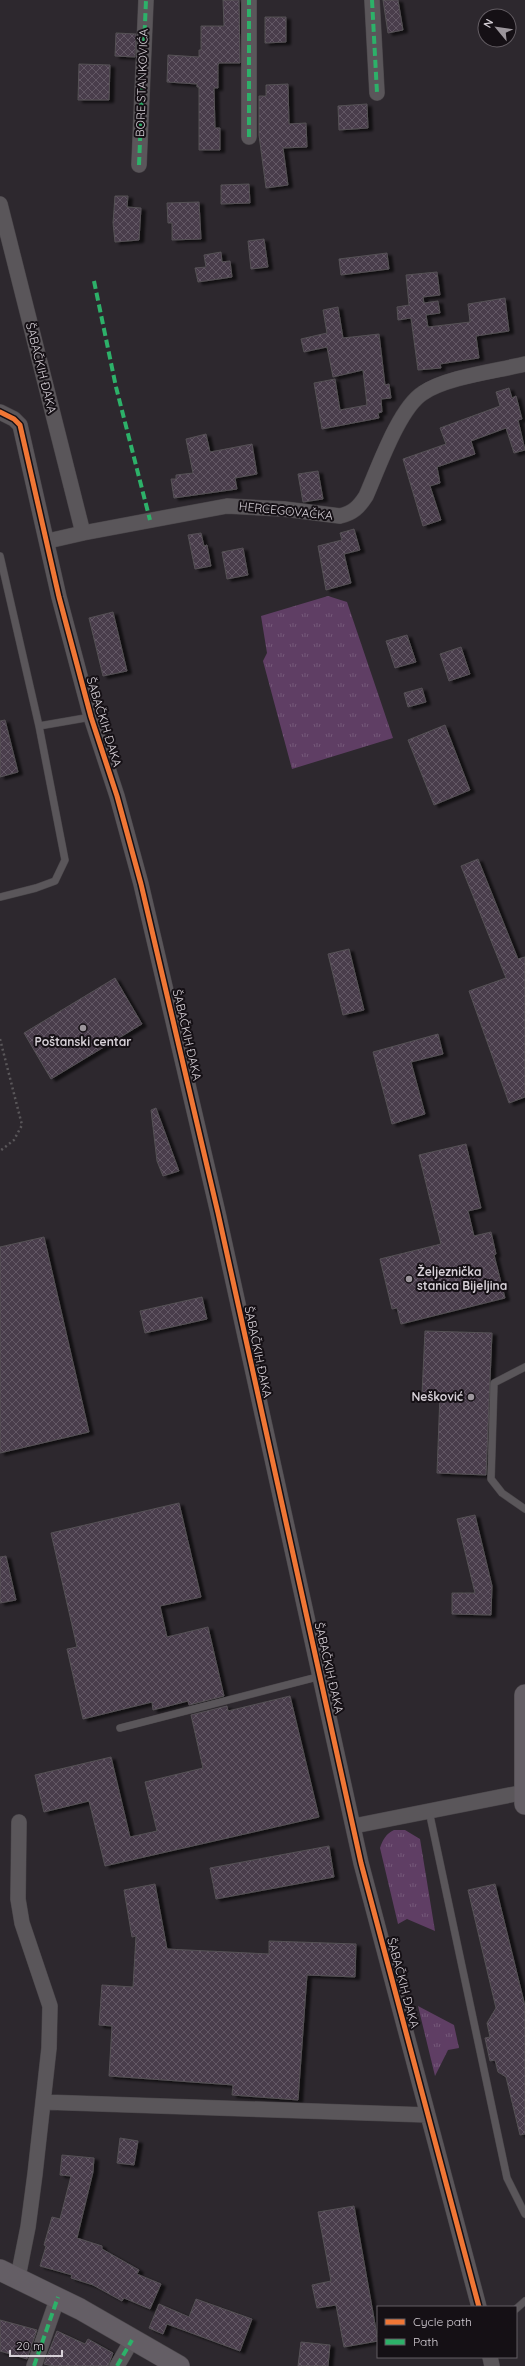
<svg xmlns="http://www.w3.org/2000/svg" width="525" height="2366" viewBox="0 0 525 2366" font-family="Quicksand,sans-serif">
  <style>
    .grass { fill: url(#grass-tufts) }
    .building { fill: url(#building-cross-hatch); stroke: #555155; filter: url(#shadow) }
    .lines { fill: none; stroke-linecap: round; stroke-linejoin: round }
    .service-casing { stroke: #484448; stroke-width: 8 }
    .minor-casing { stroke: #484448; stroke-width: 16 }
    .secondary-casing { stroke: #484448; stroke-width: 22 }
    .path { stroke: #5a575a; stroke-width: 2.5; stroke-dasharray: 2 3; stroke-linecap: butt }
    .service { stroke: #5a565a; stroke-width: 7 }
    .minor { stroke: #5a565a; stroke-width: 15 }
    .secondary { stroke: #645e65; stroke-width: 21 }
    .quiet { stroke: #2db169; stroke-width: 4; stroke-dasharray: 8 4; stroke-linecap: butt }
    .cycleway-casing { stroke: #151015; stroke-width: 8 }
    .cycleway { stroke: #f07635; stroke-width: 5 }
    .poi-dot { fill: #9c969c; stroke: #151015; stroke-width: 1.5 }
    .labels { text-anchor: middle; stroke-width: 4; stroke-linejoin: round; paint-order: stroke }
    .street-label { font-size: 12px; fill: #d7d1d8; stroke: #151015 }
    .poi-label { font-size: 12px; font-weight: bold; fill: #d7d1d8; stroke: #151015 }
  </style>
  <defs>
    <pattern id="grass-tufts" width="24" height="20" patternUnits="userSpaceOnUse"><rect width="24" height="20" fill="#5f3e64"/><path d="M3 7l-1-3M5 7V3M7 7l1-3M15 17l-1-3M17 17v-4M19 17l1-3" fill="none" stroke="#755979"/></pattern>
    <pattern id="building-cross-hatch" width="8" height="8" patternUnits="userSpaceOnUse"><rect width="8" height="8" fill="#4a3e4c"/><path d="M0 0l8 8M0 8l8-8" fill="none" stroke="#635965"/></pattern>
    <filter id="shadow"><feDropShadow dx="4.5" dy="2.5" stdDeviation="1" flood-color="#0009"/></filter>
  </defs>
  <rect width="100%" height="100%" fill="#2d282e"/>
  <path class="grass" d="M328,596L347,602L393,738L292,769L263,661L267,653L261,616Z
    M394,1830H405L420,1839L435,1931L407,1919L398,1924L380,1848C383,1839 386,1834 394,1830Z
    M418,2006L454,2025L459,2048L448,2050L435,2076Z"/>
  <path class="building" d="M223,0H239L240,63H219L218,65V88H214L215,128H220V150H199V87H197V84L167,82L168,55L199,57V50H201V26H224Z
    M383,0H398L403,30L388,33Z
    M265,17H286V42L265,43Z
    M116,33L136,34L135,57L115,56Z
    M79,64L110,65L109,100H78Z
    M288,84L289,124L306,123L307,147L283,148L288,185L266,188L259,135V96H266V85Z
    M367,104L368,128L339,130L338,106Z
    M249,184L250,203L221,204V185Z
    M115,196H128L127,207L141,208L139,240L115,242L113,223Z
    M199,202L201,239L172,240V223H168L167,203Z
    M264,239L268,267L251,269L248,241Z
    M221,252L222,262L230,261L232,277L198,282L195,268L206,267L204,255Z
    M387,253L389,269L341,275L339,259Z
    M437,272L440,295L423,297L424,303L438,301L440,313L426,315L428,327L470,322L468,304L505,298L509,331L476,336L479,358L440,364L441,368L418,370L411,318L398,320L397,307L409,305L406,275Z
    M338,307L343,338L379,334L385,385L389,384L391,398L381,399L382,412L378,413L379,418L322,429L314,383L335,379L340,410L367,405L363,370L333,377L327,347L304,352L301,339L327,333L323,310Z
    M509,388L512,398L516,396L522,419L518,420L525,450L514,453L506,428L471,441L475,454L437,467L440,483L430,486L441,520L423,526L403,459L446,444L440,428L500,406L496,392Z
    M206,434L210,452L252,444L257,474L235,478L237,489L174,498L171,479H176V475L193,473L186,439Z
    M318,471L323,499L303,502L298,474Z
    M354,529L360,550L344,554L351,583L326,590L318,546L342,540L340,533Z
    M201,533L204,546L207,545L211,566L195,569L188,535Z
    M243,548L248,575L227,579L222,552Z
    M113,612L127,671L103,676L89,618Z
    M407,635L416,662L395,668L386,641Z
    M461,647L470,674L449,681L440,654Z
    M422,688L426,702L408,707L404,693Z
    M5,720L18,772L0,777V721Z
    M445,725L470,790L434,805L408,740Z
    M478,859L518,959L525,957V1097L509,1103L469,991L506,978L461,866Z
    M349,949L364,1010L343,1015L328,954Z
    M115,978L142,1024L51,1079L24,1033Z
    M438,1034L443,1054L411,1062L425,1114L392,1124L373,1052Z
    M156,1108L179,1171L163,1176L157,1161L151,1110Z
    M466,1144L481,1208L468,1211L474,1236L491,1232L496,1254L494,1255L505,1298L401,1324L397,1308L392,1309L380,1259L441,1244L419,1155Z
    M44,1237L89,1432L0,1453V1247Z
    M202,1297L207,1319L145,1333L140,1311Z
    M425,1331L492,1333L486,1475L437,1473L440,1394H422Z
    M179,1503L201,1597L160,1606L167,1637L208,1627L224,1696L189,1705L188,1701L153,1710L152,1702L83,1719L67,1649L77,1647L51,1533Z
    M475,1515L492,1586L491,1615L452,1614V1593H475L457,1519Z
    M6,1556L16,1600L0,1603V1557Z
    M290,1696L319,1817L105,1866L89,1801L44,1812L35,1775L111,1757L130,1837L157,1831L145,1782L203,1768L191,1715L227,1706L228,1711Z
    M329,1846L334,1877L216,1899L210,1868Z
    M155,1884L167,1949L269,1954V1941L356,1944L355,1977L307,1975L298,2100L232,2095L233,2085L109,2076L112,2026L99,2025L102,1985L133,1987L136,1936L132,1937L124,1890Z
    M495,1884L525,2006V2134L520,2135L506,2077L498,2072L495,2060L490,2061L485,2038L490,2037L487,2023L496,2008L468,1890Z
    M120,2138L138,2141L134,2165L117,2163Z
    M62,2155L94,2158L93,2172L77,2238L102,2246V2249L139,2270L137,2274L161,2284L150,2309L124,2298L122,2301L93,2285L71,2278L72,2275L40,2266L46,2246L44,2245L52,2217L60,2219L71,2176L60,2175Z
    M354,2206L378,2341L344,2347L336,2305L317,2308L312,2285L331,2281L318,2212Z
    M196,2299L252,2319L240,2351L167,2324L163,2334L149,2328L159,2304L189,2317Z
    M0,2320L37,2330L27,2359L0,2351Z
    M57,2331L85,2344L88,2339L113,2353L108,2366H53L44,2364Z
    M301,2342L330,2345L328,2366H298Z"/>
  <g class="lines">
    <g class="service-casing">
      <path id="service" d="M0,556L39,726L65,860L55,881L36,888L0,897
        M39,726L91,717
        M525,1367L494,1383L491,1479L502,1493L525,1509
        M120,1728L321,1676
        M429,1811L507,2178L525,2214
        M516,2309L525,2301"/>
    </g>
    <g class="minor-casing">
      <path id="minor" d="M372,0L377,93
        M249,137V0
        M139,165L146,0
        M0,204L83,533
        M0,412L14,419L20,425L59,597L91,717L117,796L141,884L218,1213L361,1863L479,2307
        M48,541L83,533L227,506L284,509L340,516C353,513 359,507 366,496C378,469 399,408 423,393C446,377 497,371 525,364
        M354,1826L525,1792
        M43,2102L428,2115
        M18,2277L28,2227L35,2174L49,2048L50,2006L22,1923L18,1899L19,1822
        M490,2357L492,2366
        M34,2366L58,2297
        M117,2366L132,2340"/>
    </g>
    <g class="secondary-casing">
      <path id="secondary" d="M525,1695V1804
        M0,2270L80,2309L179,2366"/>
    </g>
    <path class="path" d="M0,1039L22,1125L14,1140L0,1151"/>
    <use href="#service" class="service"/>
    <use href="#minor" class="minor"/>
    <use href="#secondary" class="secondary"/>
    <path class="quiet" d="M372,0L377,93
      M249,137V0
      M139,165L146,0
      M94,281L116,387L150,520
      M34,2366L58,2297
      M117,2366L132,2340"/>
    <g class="cycleway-casing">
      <path id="cycleway" d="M0,412L14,419L20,425L59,597L91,717L117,796L141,884L218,1213L361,1863L479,2307"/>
    </g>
    <use href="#cycleway" class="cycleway"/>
  </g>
  <g class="poi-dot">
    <circle cx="83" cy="1028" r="4"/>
    <circle cx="409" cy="1279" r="4"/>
    <circle cx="471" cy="1397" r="4"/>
  </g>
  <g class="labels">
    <g class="street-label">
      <text transform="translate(142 83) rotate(-88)" y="4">BORE STANKOVIĆA</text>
      <text transform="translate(41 368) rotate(76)" y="4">ŠABAČKIH ĐAKA</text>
      <text transform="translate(286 511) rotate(6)" y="4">HERCEGOVAČKA</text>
      <text transform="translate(104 722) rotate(73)" y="4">ŠABAČKIH ĐAKA</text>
      <text transform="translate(187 1035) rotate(77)" y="4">ŠABAČKIH ĐAKA</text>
      <text transform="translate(258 1352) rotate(78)" y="4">ŠABAČKIH ĐAKA</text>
      <text transform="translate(329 1668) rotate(77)" y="4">ŠABAČKIH ĐAKA</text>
      <text transform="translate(403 1983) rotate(75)" y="4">ŠABAČKIH ĐAKA</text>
    </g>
    <g class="poi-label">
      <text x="83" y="1046">Poštanski centar</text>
      <text x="417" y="1276" text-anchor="start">Željeznička<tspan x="417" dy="14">stanica Bijeljina</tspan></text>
      <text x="463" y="1401" text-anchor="end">Nešković</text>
    </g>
  </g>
  <rect x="377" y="2306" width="140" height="52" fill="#151015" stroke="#635d63"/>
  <rect x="385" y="2319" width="20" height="6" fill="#f07635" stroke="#635d63"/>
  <text x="413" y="2326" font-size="12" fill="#d7d1d8">Cycle path</text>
  <rect x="385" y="2339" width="20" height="6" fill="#2db169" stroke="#635d63"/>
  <text x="413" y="2346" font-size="12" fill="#d7d1d8">Path</text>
  <g transform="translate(497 28) rotate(299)"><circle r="19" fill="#151015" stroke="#635d63"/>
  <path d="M0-3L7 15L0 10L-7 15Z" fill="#9c969c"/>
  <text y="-6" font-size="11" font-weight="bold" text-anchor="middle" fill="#d7d1d8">N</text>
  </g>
  <path d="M10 2350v6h52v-6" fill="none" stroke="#d7d1d8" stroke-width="2"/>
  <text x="16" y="2350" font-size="12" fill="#d7d1d8" stroke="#151015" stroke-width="3" paint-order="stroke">20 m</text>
</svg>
